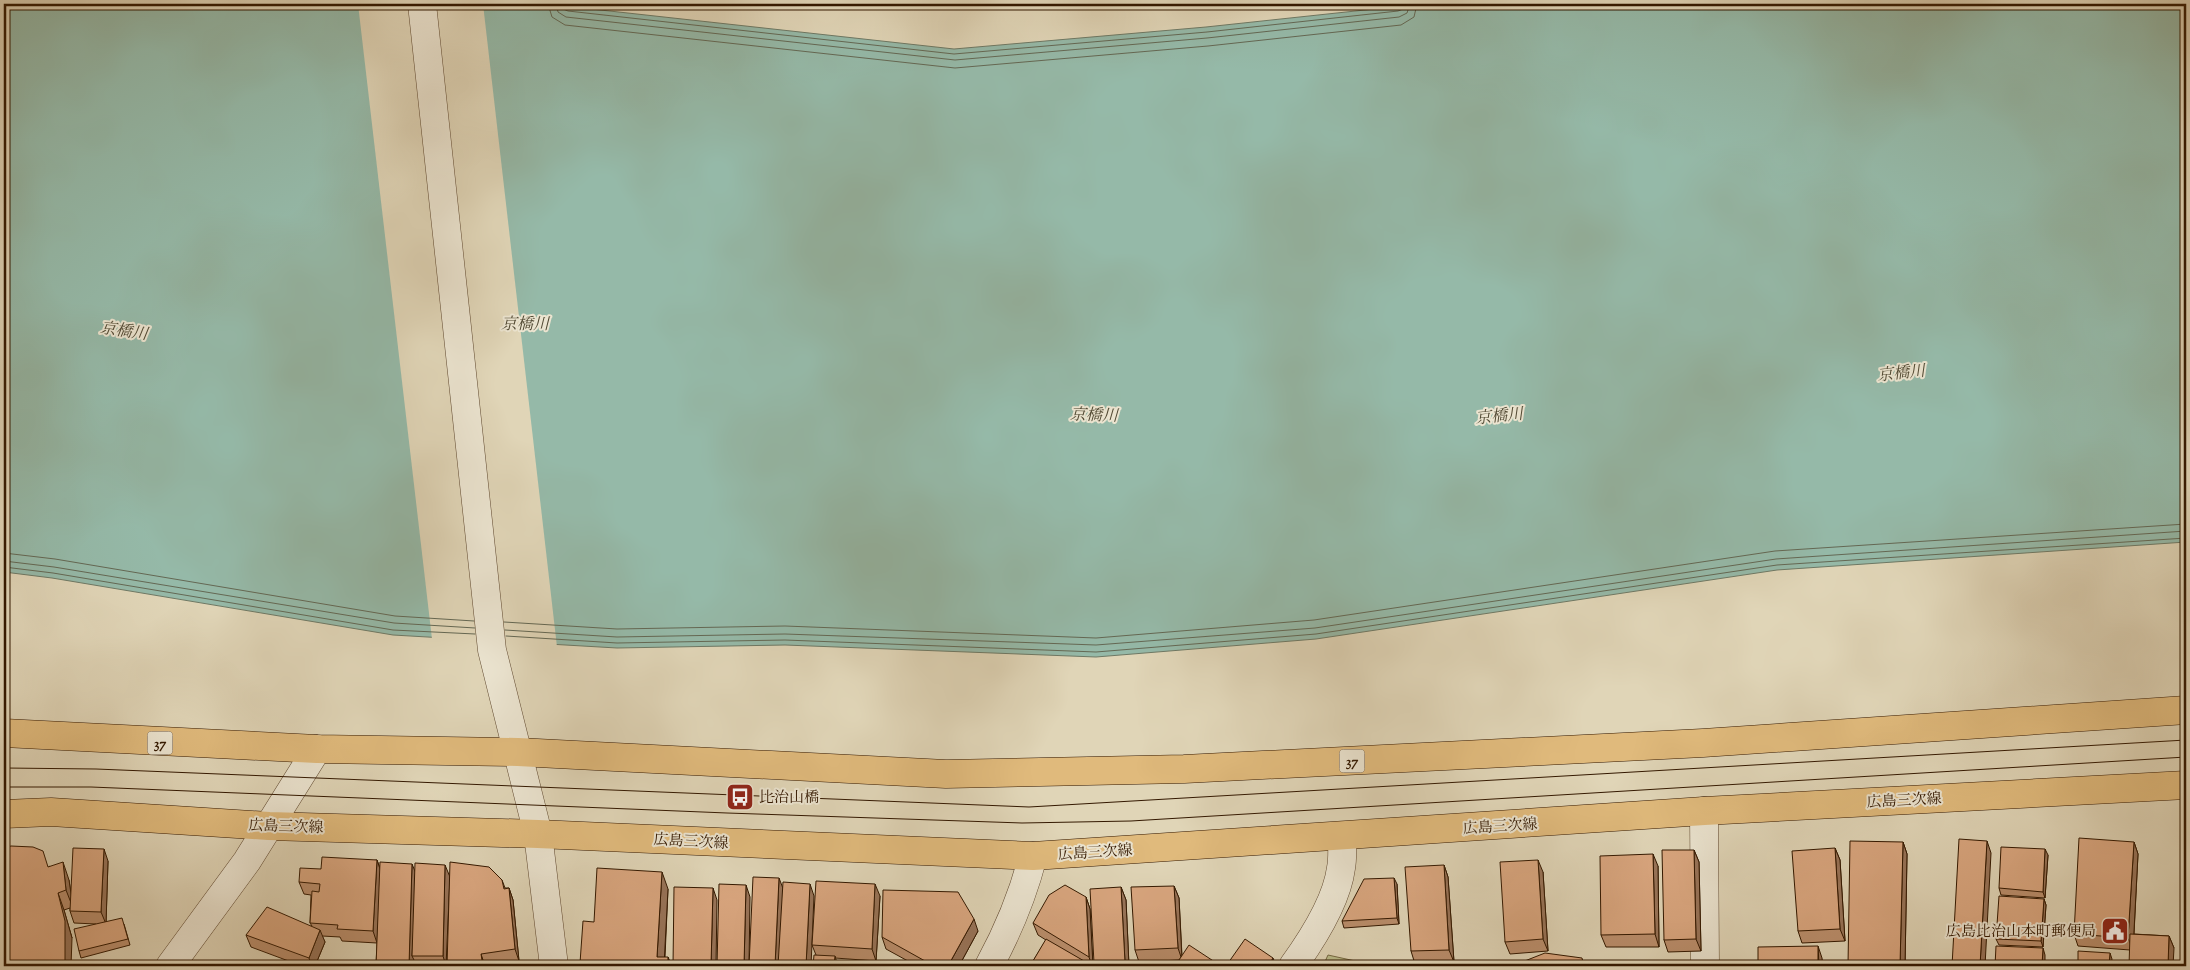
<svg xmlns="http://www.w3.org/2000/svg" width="2190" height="970" viewBox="0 0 2190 970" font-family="'Sorts Mill Goudy','Noto Serif JP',serif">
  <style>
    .green { fill: #babb89; stroke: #766a44 }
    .water { fill: #95b9a8; stroke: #6e7965 }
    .pier { fill: #e0d5b7 }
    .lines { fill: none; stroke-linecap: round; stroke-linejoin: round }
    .shore { stroke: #646854; stroke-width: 1 }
    .minor-casing { stroke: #5e472e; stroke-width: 29 }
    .tertiary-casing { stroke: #5e472e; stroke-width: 29 }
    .primary-casing { stroke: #331800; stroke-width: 29 }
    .minor { stroke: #ebe4d0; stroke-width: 28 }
    .tertiary { stroke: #ebe4d0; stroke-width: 28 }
    .primary { stroke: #e0ba7c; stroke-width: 28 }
    .tram { stroke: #331800; stroke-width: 1 }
    .wall { fill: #bb8f6d; stroke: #331800 }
    .shaded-wall { fill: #987459; stroke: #331800 }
    .building { fill: #d9a67f; stroke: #331800 }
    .labels { text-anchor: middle; stroke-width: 4; stroke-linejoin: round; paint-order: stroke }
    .shield { fill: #ebe4d0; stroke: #6a553e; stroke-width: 1 }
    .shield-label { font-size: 14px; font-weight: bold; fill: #331800 }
    .poi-label { font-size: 15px; fill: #331800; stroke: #ebe4d0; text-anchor: start }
    .street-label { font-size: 15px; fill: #331800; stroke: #ebe4d0 }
    .water-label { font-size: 16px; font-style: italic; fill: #504832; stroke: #ebe4d0 }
  </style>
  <rect width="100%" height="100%" fill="#e0d5b7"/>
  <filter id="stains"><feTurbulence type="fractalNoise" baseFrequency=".004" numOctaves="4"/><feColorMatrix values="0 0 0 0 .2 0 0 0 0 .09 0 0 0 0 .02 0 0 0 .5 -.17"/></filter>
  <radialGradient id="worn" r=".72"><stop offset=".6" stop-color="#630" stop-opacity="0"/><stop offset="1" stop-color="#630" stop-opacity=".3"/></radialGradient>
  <path class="green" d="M1328,955L1378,966H1323Z"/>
  <path class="water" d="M4,4H546L954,49L1206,27L1421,4H2186V542L1777,570L1316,639L1096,657L785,645L617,648L393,635L52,578L4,572Z"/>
  <path class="pier" d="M358,4H483L557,647L432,639Z"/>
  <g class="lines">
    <path class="shore" d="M548,4L552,17L565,25L955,68L1208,46L1401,25L1414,17L1417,4
      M556,4L558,12L566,17L955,60L1207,38L1399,17L1407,13L1410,4
      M562,4L563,9L568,11L954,54L1207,32L1398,11L1403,9L1404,4
      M4,553L55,559L395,616L474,621
      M4,561L54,567L394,623L475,628
      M4,567L53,573L393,630L475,634
      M504,622L617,629L785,626L1096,638L1314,620L1775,551L2186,524
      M505,630L617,637L785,634L1096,645L1315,628L1776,559L2186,531
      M506,636L617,643L785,640L1096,652L1316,634L1777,565L2186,538"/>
    <g class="minor-casing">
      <path id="minor" d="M1704,811L1705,966
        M989,966C1008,931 1023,895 1033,856
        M1293,966C1311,941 1337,900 1341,868C1343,858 1342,847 1342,836"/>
    </g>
    <g class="tertiary-casing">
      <path id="tertiary" d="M422,4L492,650L538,834L554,966
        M170,966L247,861L317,749"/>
    </g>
    <g class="primary-casing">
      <path id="primary" d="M4,733L317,749L518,752L946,774L1184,769L1703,743L2186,710
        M4,814L51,812L269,826L538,834L1033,856L1704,811L2186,785"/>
    </g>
    <use href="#minor" class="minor"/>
    <use href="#tertiary" class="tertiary"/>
    <use href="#primary" class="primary"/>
    <path class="tram" d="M4,768L96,769L1029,807L2186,740
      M4,787H91L727,813L1022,823L1131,821L2186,757"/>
  </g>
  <path class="wall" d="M1903,842L1907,854L1905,966H1848V965Z
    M2134,842L2138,854L2134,934L2169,936L2174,948L2130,950L2078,946L2074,934Z
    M1835,848L1840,860L1845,941L1802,943L1798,931Z
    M1694,850L1699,862L1701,951L1668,952L1664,940Z
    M2048,855L2045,898L2001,895L1999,888Z
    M377,860L380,868L415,871L450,877L502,880L505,888H509L513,900L519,961L487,966H416L414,960V966H376L377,943L342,941L340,937L322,936L325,942L315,966H302L251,947L246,935L312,926L310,923L311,895L304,894L299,882L321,869Z
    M108,861L106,922L124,924L130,945L81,958L79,951L96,924L74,923L70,911V908L64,910L72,938L49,866L69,880L71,893Z
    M1444,865L1448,877L1454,962L1415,964L1411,951Z
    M1658,866L1659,947H1606L1601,935Z
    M1543,872L1548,951L1510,954L1505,942Z
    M1397,884L1399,924L1344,928L1342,921Z
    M1174,886L1179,898L1182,956L1179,960L1139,962L1135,950Z
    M1121,887L1126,900L1129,966H1095L1094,963Z
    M668,889L665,957L672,966H582L580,963L594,922Z
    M880,896L876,961L835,958L837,963V966H813L816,955L812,945Z
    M1086,897L1090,909L1093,966H1030L1046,940L1038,935L1033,923Z
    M2044,899L2046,905L2043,947L1999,945L1996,939Z
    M978,931L959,966H917L886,949L882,937Z"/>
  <path class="shaded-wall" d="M1987,841L1991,853L1985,966H1980Z
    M1903,842L1907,854L1905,966H1900Z
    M2134,842L2138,854L2133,950L2128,938Z
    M1835,848L1840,860L1845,941L1840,929Z
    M104,849L108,861L106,924L101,912Z
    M2045,849L2048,855L2045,898L2043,892Z
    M1694,850L1699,862L1701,951L1696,939Z
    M1653,854L1658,866L1659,947L1655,934Z
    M377,860L381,872L377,943L373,931Z
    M1538,860L1543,872L1548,951L1543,939Z
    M63,862L69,880L73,908L66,890Z
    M412,864L417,876L412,956L414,960V966H409Z
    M445,865L450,877L446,966L443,956Z
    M1444,865L1448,877L1454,962L1449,950Z
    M662,872L668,889L664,966L657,957Z
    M779,878L784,891L780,966H775Z
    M1394,878L1397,884L1399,924L1397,918Z
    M810,884L814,896L811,966H806Z
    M875,884L880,896L876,961L872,949Z
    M746,885L750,897L749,966H744Z
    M1174,886L1179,898L1182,960L1178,948Z
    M1121,887L1126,900L1129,966H1127L1125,962Z
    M509,888L513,900L519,961L515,949Z
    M713,888L717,900L716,966H711Z
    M58,893L64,910L72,938L71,966H65Z
    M1086,897L1090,909L1093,966H1092L1089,957Z
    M2044,899L2046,905L2043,947L2041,941Z
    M974,919L978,931L959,966H948Z
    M320,930L325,942L315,966H312L309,958Z
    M2169,936L2174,948L2173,966H2168Z
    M1818,946L1822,958L1823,966H1819Z
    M2043,948L2045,955V966H2042Z
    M2110,953L2112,959L2111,966H2109Z
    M481,954L485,966H483Z
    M835,956L837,963V966H834Z
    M668,957L672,966H668Z
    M1273,958L1276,965L1274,966H1268Z"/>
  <path class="building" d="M2079,838L2134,842L2128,938L2074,934Z
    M1959,839L1987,841L1980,966H1952Z
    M1850,841L1903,842L1900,966L1848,965Z
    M11,846L33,847L43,851L48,867L63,862L66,890L58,893L65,921V966H8L4,949V848Z
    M2001,847L2045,849L2043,892L1999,888Z
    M73,848L104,849L101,912L70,911Z
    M1835,848L1840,929L1798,931L1792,851Z
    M1662,850H1694L1696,939L1664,940Z
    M1653,854L1655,934L1601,935L1600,856Z
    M322,857L377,860L373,931L337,929L338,925L310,923L312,891L319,892L320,884L299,882L300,868L321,869Z
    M1538,860L1543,939L1505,942L1500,862Z
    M380,862L412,864L409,966H376Z
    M450,862L489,867L502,880L504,889L509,888L515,949L481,954L483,966H447Z
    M415,863L445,865L443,956H412Z
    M1444,865L1449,950L1411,951L1405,867Z
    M597,868L662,872L657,957H668V966H591V963H580L583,921L594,922Z
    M753,877L779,878L775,966H749Z
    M1394,878L1397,918L1342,921L1364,879Z
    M816,881L875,884L872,949L812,945Z
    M783,882L810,884L806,966H778Z
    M719,884L746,885L744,966H717Z
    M1065,885L1086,897L1089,957L1033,923L1049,895Z
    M1174,886L1178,948L1135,950L1131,887Z
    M674,887L713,888L711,966H673Z
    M1121,887L1125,962L1094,963L1090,889Z
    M883,890L958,892L974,919L948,966H934L882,937Z
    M1999,896L2044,899L2041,941L1996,939Z
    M267,907L320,930L309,958L246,935Z
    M122,918L128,939L79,951L74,929Z
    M2130,934L2169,936L2168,966H2129Z
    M1046,939L1091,965V966H1030Z
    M1245,939L1273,958L1268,966H1226Z
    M1189,945L1221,966H1175Z
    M1818,946V966L1837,965V966H1758V947Z
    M1996,946L2043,948L2042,966H1995Z
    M2078,951L2110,953L2109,966H2078Z
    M1545,953L1582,958L1584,966H1512Z
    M814,955L835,956L834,966H813Z"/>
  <defs>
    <g id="bus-square" transform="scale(1.4375)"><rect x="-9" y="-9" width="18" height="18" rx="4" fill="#8f2418" stroke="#ebe4d0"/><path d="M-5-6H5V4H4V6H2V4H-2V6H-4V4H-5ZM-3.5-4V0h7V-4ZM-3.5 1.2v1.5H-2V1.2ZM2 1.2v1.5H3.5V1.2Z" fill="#fff"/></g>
    <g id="civic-square" transform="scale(1.4375)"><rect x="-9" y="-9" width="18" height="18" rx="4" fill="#8f2418" stroke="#ebe4d0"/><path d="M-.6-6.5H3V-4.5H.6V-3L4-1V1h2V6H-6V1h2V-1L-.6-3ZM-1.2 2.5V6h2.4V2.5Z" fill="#fff"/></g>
  </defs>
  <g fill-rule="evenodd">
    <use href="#bus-square" x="740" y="797"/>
    <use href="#civic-square" x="2115" y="931"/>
  </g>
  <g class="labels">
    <g class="shield">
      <rect x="147.5" y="731.5" width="25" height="23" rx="4"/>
      <rect x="1339.5" y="749.5" width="25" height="23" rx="4"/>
    </g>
    <g class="shield-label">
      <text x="160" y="748">37</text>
      <text x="1352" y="766">37</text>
    </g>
    <g class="poi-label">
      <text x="759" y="802">比治山橋</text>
      <text x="2096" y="936" text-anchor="end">広島比治山本町郵便局</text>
    </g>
    <g class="street-label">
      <text transform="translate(1904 800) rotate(-3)" y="5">広島三次線</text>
      <text transform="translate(286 826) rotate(2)" y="5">広島三次線</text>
      <text transform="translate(1500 826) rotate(-4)" y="5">広島三次線</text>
      <text transform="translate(691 841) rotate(3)" y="5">広島三次線</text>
      <text transform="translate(1095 852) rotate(-4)" y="5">広島三次線</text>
    </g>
    <g class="water-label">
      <text x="525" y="329">京橋川</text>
      <text transform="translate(124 330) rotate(8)" y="6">京橋川</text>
      <text transform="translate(1901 372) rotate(-6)" y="6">京橋川</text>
      <text transform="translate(1094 414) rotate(2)" y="6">京橋川</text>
      <text transform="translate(1499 415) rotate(-6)" y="6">京橋川</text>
    </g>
  </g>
  <rect width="2190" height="970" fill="none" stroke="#e0d5b7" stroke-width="20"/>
  <rect x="5" y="5" width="2180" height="960" fill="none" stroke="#331800" stroke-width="2.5"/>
  <rect x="10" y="10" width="2170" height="950" fill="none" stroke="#331800"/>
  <rect width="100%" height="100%" filter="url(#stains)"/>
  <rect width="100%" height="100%" fill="url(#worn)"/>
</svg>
